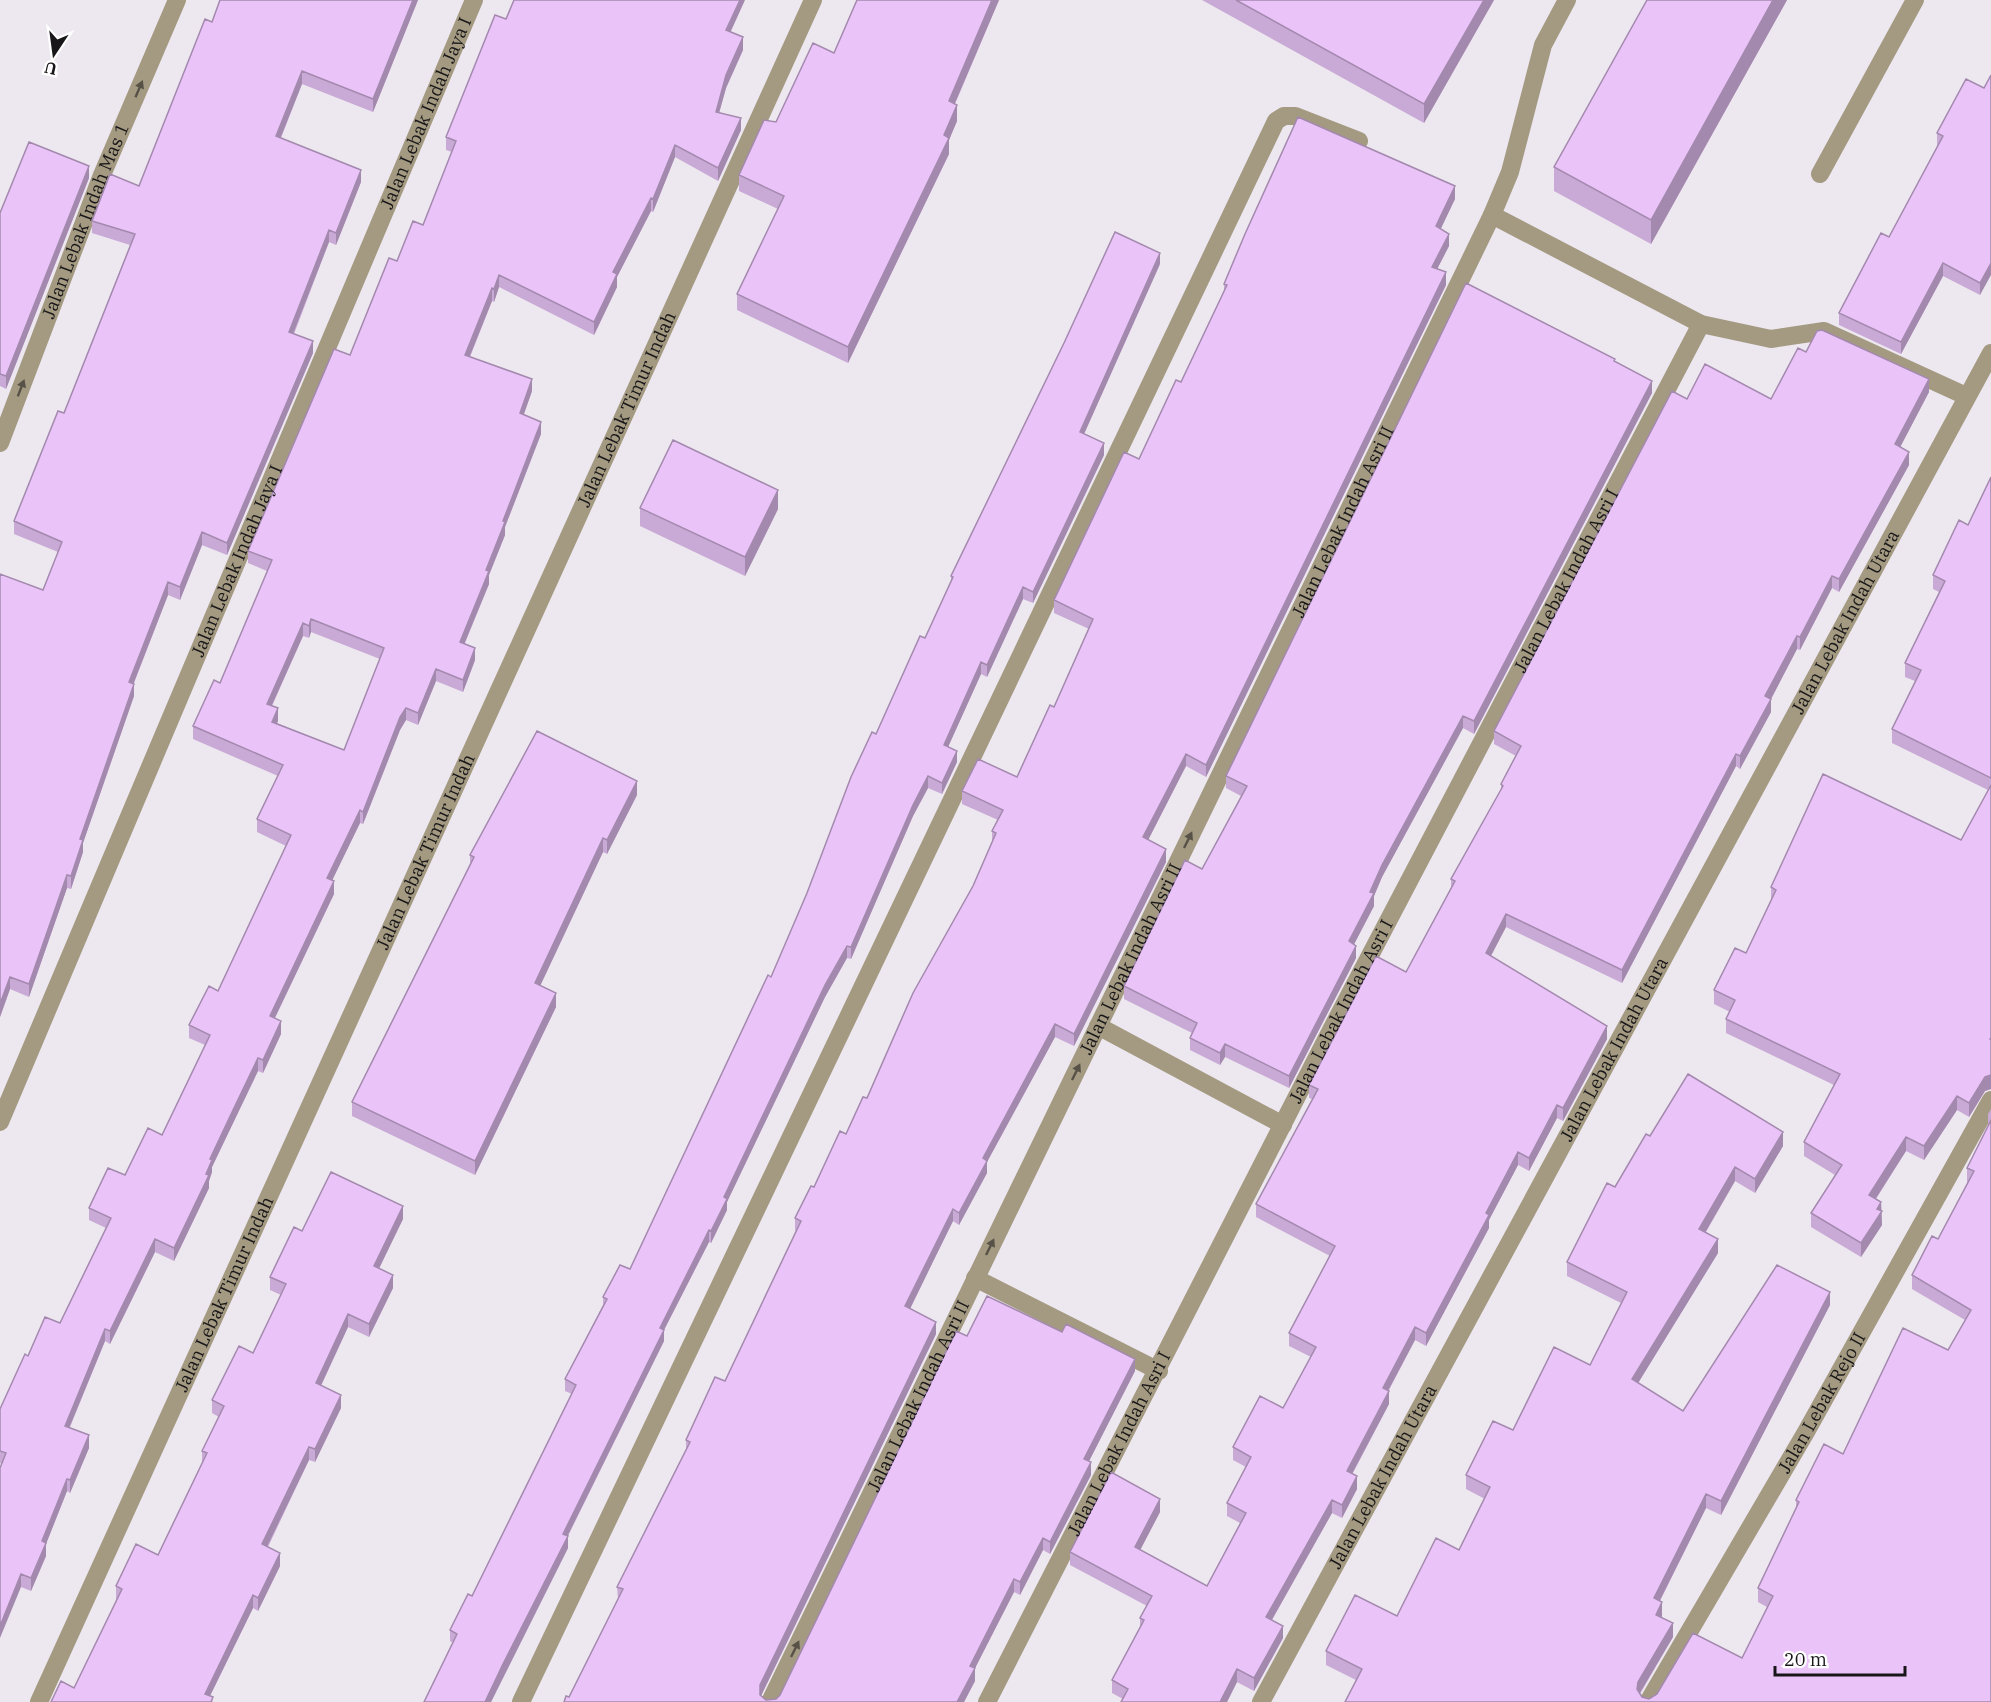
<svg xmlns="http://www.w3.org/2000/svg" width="1991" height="1702" viewBox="0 0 1991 1702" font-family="'IBM Plex Serif',serif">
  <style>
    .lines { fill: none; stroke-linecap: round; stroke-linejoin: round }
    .lane { stroke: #a39a81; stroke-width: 18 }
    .street { stroke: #a39a81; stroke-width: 18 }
    .wall { fill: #c9a9d6; fill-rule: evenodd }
    .shaded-wall { fill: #a489ae }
    .building { fill: #eac4f9; stroke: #a489ae; stroke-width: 1.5; fill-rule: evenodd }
    .oneway { fill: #575148 }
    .labels { text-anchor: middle; stroke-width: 4.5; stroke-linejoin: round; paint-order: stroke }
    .street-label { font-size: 18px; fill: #181619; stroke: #fff }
  </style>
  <rect width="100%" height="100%" fill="#ede7ef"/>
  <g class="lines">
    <path class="lane" d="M1820,174L1915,0"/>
    <g class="street">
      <path d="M1567,0L1543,45L1510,172L1492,215L1701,324L1771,339L1824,331L1966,396"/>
      <path id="s1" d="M0,443L102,175L177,0"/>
      <path d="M1098,1026L1283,1125"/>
      <path id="s2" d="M0,1122L474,0"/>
      <path d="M975,1278L1159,1371"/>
      <path id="s3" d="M39,1702L813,0"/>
      <path d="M521,1702L1276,121L1284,116H1295L1359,141"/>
      <path id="s4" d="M770,1702L1492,215"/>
      <path id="s5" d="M987,1702L1332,1028L1701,324"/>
      <path id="s6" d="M1261,1702L1991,353"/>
      <path id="s7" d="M1648,1702L1806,1432L1991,1100"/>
    </g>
  </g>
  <path class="wall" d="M418,0L373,112L302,84L281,138L361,182L336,245L329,242L294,334L313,353L227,555L202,545L180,600L168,595L134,683V696L83,843V852L71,889L67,888L29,997L10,989L0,1017V574L43,590L58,552L14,534V521L64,413L130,245L92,233V221L139,186L212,22Z
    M857,0H999L955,104L957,121L949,140V154L848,363L737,310V294L778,209L739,191V175L776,122L834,53Z
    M1202,0H1494L1424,123Z
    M1647,0H1787L1651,244L1554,191V167Z
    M506,19L731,32L743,50L726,88L719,113L741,130L718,181L675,157L653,212L651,211L617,277V287L594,335L499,287L494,302L492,301L470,357L532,391L524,414L541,434L505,527V535L489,575V584L465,643L475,660L463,692L436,681L418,725L406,720L400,730L363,824L360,823L332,880L334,894L275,1018L281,1034L263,1073L258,1071L233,1123L212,1167V1172L209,1181V1188L174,1261L155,1252L110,1344L105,1341L70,1427L89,1448L70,1493L67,1491L46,1544V1556L31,1591L21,1587L2,1464L0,1463V1409L28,1356L60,1323L106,1228L89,1220V1208L125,1175L162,1135L205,1045L189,1038V1025L218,991L286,846L257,832V819L278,776L193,739V726L220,683L267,571L248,563V551L350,355L397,261L423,225L452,152L446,150V137ZM311,632L380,659L344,750L277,723L278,721L272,706L303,636L309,638Z
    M1984,88L1980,295L1943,276L1901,354L1839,325V313L1889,237L1938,146L1937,145V133Z
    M1298,117L1455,186V199L1440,229L1449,234V246L1437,269L1446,272V285L1206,777L1186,766L1148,840L1166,849V862L1074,1046L1055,1037L987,1162V1173L959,1225L953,1221L933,1261L910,1309L936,1322V1334L761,1696L766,1700L776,1699L780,1695L956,1331L967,1336L987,1296L1062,1332L1066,1324L1135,1359V1371L1089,1461L1091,1462V1475L1050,1554L1043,1550L1020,1595L1014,1592L975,1668V1681L964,1702H564L566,1696L569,1697L618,1599L617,1587L686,1450V1440L715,1377L725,1381L796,1231L795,1230V1218L811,1186L814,1187L840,1131L846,1134L863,1097L867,1098L913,993L973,886L992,842V831L998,820L962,804V791L978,759L1017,777L1050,705L1054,707L1089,629L1054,613V600L1124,452L1139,459L1176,380L1181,382L1224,291V284L1245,234Z
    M89,178L6,389L0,386V213Z
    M1160,264L1084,434L1104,455L1033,603L1023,599L987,677L981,674L948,747L957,762L942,794L928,788L913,816L851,959L847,958L825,997L727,1202V1210L711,1243L709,1242L664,1330V1341L568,1536V1548L491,1702H424L453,1643L450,1641V1630L472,1596L572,1394L565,1391V1379L603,1305V1297L630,1269L771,977L876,734L925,638L951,582V576Z
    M1806,352L1929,392L1900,447L1909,465L1839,592L1832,588L1800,650L1797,649L1771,699V712L1740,769L1736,766L1622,983L1506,927L1491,956L1607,1039L1563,1121L1557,1118L1529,1171L1518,1165L1489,1220V1228L1426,1346L1415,1340L1389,1390V1404L1353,1473L1357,1489L1342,1518L1332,1513L1272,1620L1283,1638L1254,1691L1237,1682L1227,1702H1121L1123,1699L1112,1693V1680L1140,1627V1618L1147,1606L1070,1565V1552L1160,1512L1140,1550L1207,1586L1240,1523L1227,1516V1503L1246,1467L1233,1460V1447L1283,1408L1311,1357L1289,1346V1333L1330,1256L1256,1217V1204L1312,1099L1309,1098V1085L1406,972L1451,888V879L1501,790V784L1516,756L1494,744V731L1687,399H1771Z
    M1615,362L1652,393L1474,734L1463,728L1382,877L1374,896V906L1354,944L1356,958L1289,1088L1225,1057L1220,1065L1190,1050V1038L1192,1033L1124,999V986L1202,869L1241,796L1226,788V776Z
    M1991,477V1089L1985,1091L1969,1117L1957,1110L1924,1160L1906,1151L1876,1199L1881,1202L1882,1225L1861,1257L1811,1227V1213L1835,1175L1804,1156V1142L1834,1085L1726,1033V1019L1730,1012L1714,1004V990L1746,953L1771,901V887L1961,840L1988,790L1892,743V729L1915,681L1905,677V663L1939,592L1933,589V575L1968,525Z
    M640,508L778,509L745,576L640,526Z
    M637,795L607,854L603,852L540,985L556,1007L475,1175L352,1116V1102L470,864V855Z
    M1991,1109V1702H1345L1356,1680L1326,1665V1651L1397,1616L1459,1550L1485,1499L1466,1489V1475L1513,1430L1590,1365L1621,1303L1567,1276V1262L1615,1187L1650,1136L1783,1146L1755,1193L1735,1181L1706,1232L1718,1253L1638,1383L1683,1411L1830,1305L1721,1515L1706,1508L1660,1601L1662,1617L1673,1637L1640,1694L1642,1697L1649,1699L1742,1658L1767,1607L1758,1602V1588L1796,1510V1500L1948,1350L1965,1320L1912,1289V1275L1938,1239L1968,1182H1967V1168L1988,1126V1114Z
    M403,1219L379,1268L393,1288L369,1337L348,1327L321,1386L341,1408L315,1462L309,1460L268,1547L280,1566L258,1611L253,1608L210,1696L213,1702L74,1688L117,1600L116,1599V1586L158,1555L202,1463V1451L219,1417L212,1413V1400L253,1353L281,1295L270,1290V1277L302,1231Z"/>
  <path class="shaded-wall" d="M413,0H418L373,112V99Z
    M740,0H745L726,42V30Z
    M992,0H999L949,117V101Z
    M1484,0H1494L1424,123V104Z
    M1773,0H1787L1651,244V220Z
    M743,37V50L726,88L716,124V112L726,75Z
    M302,71V84L276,149V136Z
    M957,105V121L949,140V154L848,363V347Z
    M741,118V130L718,181V168Z
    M675,145V157L653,212V199Z
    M89,166V178L6,389V376Z
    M361,170V182L336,245V233Z
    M1455,186V199L1436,239V226Z
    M651,198V211L617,277V287L594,335V322L613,272Z
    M329,230V242L289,344V332Z
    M1449,234V246L1432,279V267Z
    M1160,253V264L1080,443V432Z
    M1943,263V276L1901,354V342Z
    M1991,263V275L1980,295V283Z
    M1446,272V285L1206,777V765Z
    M499,275V287L494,302V289Z
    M492,288V301L465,368V355Z
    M313,341V353L227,555V543Z
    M532,379V391L520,425V413Z
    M1929,379V392L1895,457V444Z
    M1652,381V393L1474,734V721Z
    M541,422V434L505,527V535L489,575V584L460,654V642L503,521Z
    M1104,443V455L1033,603V592Z
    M1909,452V465L1839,592V579Z
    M778,490V509L745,576V557Z
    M202,532V545L180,600V587Z
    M1832,576V588L1800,650V637Z
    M168,582V595L129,695V682Z
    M1023,587V599L987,677V665Z
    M311,619V632L309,638V626Z
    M303,623V636L267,716V704Z
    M1797,636V649L1771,699V712L1740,769V756L1765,696Z
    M475,648V660L463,692V680Z
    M981,662V674L944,756V745Z
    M436,669V681L418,725V713Z
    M134,684V696L83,843V852L71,889V876L80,839Z
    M278,708V721L272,734V722Z
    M406,708V720L400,730L363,824V812L400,717Z
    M1463,716V728L1382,877L1374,896V906L1349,954V941L1382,865Z
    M957,751V762L942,794V783Z
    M1186,754V766L1143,850V837Z
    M1736,754V766L1622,983V970Z
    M928,776V788L913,816L851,959V947L913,805Z
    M637,781V795L607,854V840Z
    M360,810V823L327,891V878Z
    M603,838V852L535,997V983Z
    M1166,849V862L1074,1046V1034Z
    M67,875V888L29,997V984Z
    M334,881V894L270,1028V1016Z
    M1506,914V927L1486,965V953Z
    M847,946V958L825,997L727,1202V1210L711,1243V1231L724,1197L825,985Z
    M1356,946V958L1289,1088V1076Z
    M10,977V989L0,1017V1004Z
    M556,993V1007L475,1175V1161Z
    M281,1021V1034L263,1073V1060Z
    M1055,1024V1037L987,1162V1173L959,1225V1213L983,1158Z
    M1607,1026V1039L1563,1121V1108Z
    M1225,1044V1057L1220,1065V1053Z
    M258,1058V1071L212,1167V1172L209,1181V1188L174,1261V1248L206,1174L210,1159L233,1110Z
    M1991,1075V1089L1985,1091L1969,1117V1103L1985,1077Z
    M1957,1096V1110L1924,1160V1146Z
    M1557,1105V1118L1529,1171V1158Z
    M1783,1132V1146L1755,1193V1179Z
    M1906,1137V1151L1869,1209V1195Z
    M1518,1152V1165L1489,1220V1228L1426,1346V1333L1486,1213Z
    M1735,1167V1181L1699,1243V1229Z
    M1881,1202L1882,1225L1861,1257V1243Z
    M403,1206V1219L374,1279V1266Z
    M953,1209V1221L905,1319V1306Z
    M709,1230V1242L664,1330V1341L563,1545V1534L660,1328Z
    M155,1239V1252L110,1344V1331Z
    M1718,1239V1253L1632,1393V1379Z
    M393,1275V1288L369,1337V1324Z
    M1830,1292V1305L1721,1515V1501Z
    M348,1314V1327L316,1396V1383Z
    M936,1322V1334L760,1698V1685Z
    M1415,1327V1340L1383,1400V1388Z
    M105,1329V1341L65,1438V1426Z
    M1135,1359V1371L1084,1471V1459Z
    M1389,1391V1404L1347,1483V1471Z
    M341,1395V1408L315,1462V1449Z
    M89,1435V1448L70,1493V1480Z
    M309,1447V1460L262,1557V1544Z
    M1091,1462V1475L1050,1554V1542Z
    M1357,1476V1489L1342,1518V1505Z
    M67,1479V1491L46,1544V1556L31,1591V1578L42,1541Z
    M1706,1494V1508L1654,1612V1598Z
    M1160,1499V1512L1135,1560V1547Z
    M1332,1500V1513L1266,1630V1617Z
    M568,1536V1548L491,1702H485L502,1666Z
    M1043,1538V1550L1020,1595V1582Z
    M280,1553V1566L258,1611V1598Z
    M21,1574V1587L0,1638V1626Z
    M1014,1579V1592L970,1678V1666Z
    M253,1595V1608L207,1702L205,1694Z
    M1662,1602V1616L1656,1628V1615Z
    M1673,1623V1637L1638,1696L1637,1689L1638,1682Z
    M1283,1626V1638L1254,1691V1678Z
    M975,1668V1681L964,1702H957Z
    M1237,1669V1682L1227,1702H1220Z"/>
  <path class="building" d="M220,0H413L373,99L302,71L276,136L361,170L336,233L329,230L289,332L313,341L227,543L202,532L180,587L168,582L129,682L134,684L80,839L83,840L71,876L67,875L29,984L10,977L0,1004V574L43,590L62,542L14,521L58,411L64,413L135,234L92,221L110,174L139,186L205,19L212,22Z
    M514,0H740L726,30L743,37L726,75L716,112L741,118L718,168L675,145L653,199L651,198L613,272L617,274L594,322L499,275L494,289L492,288L465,355L532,379L520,413L541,422L503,521L505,522L486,570L489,571L460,642L475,648L463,680L436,669L418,713L406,708L400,717L363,812L360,810L327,878L334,881L270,1016L281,1021L263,1060L258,1058L233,1110L210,1159L212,1160L206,1174L209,1175L174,1248L155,1239L110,1331L105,1329L65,1426L89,1435L70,1480L67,1479L42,1541L46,1543L31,1578L21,1574L0,1626V1468L6,1453L0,1451V1409L25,1354L28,1356L45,1317L60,1323L111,1218L89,1208L108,1168L125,1175L148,1128L162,1135L210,1035L189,1025L209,986L218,991L291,835L257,819L283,765L193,726L214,680L220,683L272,560L248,551L334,349L350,355L389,258L397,261L413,221L423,225L456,141L446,137L495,15L506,19ZM311,619L384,648L344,750L272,722L278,708L267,704L303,623L309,626Z
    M857,0H992L949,101L957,105L944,135L949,138L848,347L737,294L784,196L739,175L764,120L776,122L813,43L834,53Z
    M1236,0H1484L1424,104Z
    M1647,0H1773L1651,220L1554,167Z
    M1991,75V263L1980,283L1943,263L1901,342L1839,313L1881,233L1889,237L1943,136L1937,133L1966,79L1984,88Z
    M1298,117L1455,186L1436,226L1449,234L1432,267L1446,272L1206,765L1186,754L1143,837L1166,849L1074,1034L1055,1024L983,1158L987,1161L959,1213L953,1209L905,1306L936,1322L760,1685V1695L766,1700L776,1699L780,1695L956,1331L967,1336L987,1296L1062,1332L1066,1324L1135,1359L1084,1459L1091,1462L1050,1542L1043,1538L1020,1582L1014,1579L970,1666L975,1668L957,1702H564L566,1696L569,1697L623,1589L617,1587L690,1442L686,1440L715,1377L725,1381L801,1221L795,1218L811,1186L814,1187L840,1131L846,1134L863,1097L867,1098L913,993L973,886L996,833L992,831L1003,810L962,791L978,759L1017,777L1050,705L1054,707L1093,619L1054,600L1124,452L1139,459L1176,380L1181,382L1227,285L1224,284L1245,234Z
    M29,142L89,166L6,376L0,374V213Z
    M1115,232L1160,253L1080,432L1104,443L1033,592L1023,587L987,665L981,662L944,745L957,751L942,783L928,776L913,805L851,947L847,946L825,985L724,1197L727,1199L711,1231L709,1230L660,1328L664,1330L563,1534L568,1536L502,1666L485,1702H424L457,1634L450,1630L468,1594L472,1596L576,1385L565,1379L607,1299L603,1297L620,1265L630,1269L768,975L771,977L807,893L851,777L872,732L876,734L920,636L925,638L953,577L951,576L1064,343Z
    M1466,283L1615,359L1614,361L1652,381L1474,721L1463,716L1382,865L1370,892L1374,893L1349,941L1356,946L1289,1076L1225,1044L1220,1053L1190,1038L1197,1023L1124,986L1185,860L1202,869L1247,786L1226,776Z
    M1822,330L1929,379L1895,444L1909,452L1839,579L1832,576L1800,637L1797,636L1765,696L1771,699L1740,756L1736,754L1622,970L1506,914L1486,953L1607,1026L1563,1108L1557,1105L1529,1158L1518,1152L1486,1213L1489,1215L1426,1333L1415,1327L1383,1388L1389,1391L1347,1471L1357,1476L1342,1505L1332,1500L1266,1617L1283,1626L1254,1678L1237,1669L1220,1702H1121L1128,1689L1112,1680L1144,1620L1140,1618L1152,1596L1070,1552L1111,1472L1160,1499L1135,1547L1207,1586L1246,1513L1227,1503L1251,1457L1233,1447L1260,1396L1283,1408L1316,1347L1289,1333L1335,1246L1256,1204L1318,1089L1309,1085L1376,956L1406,972L1455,881L1451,879L1503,786L1501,784L1521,746L1494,731L1672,391L1687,399L1705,364L1771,399L1798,348L1806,352L1817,331Z
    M673,440L778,490L745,557L640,508Z
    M1991,477V778L1892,729L1921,670L1905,663L1945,581L1933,575L1959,520L1968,525Z
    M537,731L637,781L607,840L603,838L535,983L556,993L475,1161L352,1102L474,857L470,855Z
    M1823,774L1961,840L1991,785V1038L1990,1039L1991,1040V1075L1985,1077L1969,1103L1957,1096L1924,1146L1906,1137L1869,1195L1881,1202L1877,1209L1882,1211L1861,1243L1811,1213L1842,1165L1804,1142L1840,1074L1726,1019L1735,1000L1714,990L1735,948L1746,953L1776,890L1771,887Z
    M1688,1074L1783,1132L1755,1179L1735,1167L1699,1229L1718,1239L1632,1379L1683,1411L1777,1265L1830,1292L1721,1501L1706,1494L1654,1598L1662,1602L1656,1615L1673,1623L1638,1682L1637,1689L1642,1697L1649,1699L1657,1694L1693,1633L1742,1658L1773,1596L1758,1588L1799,1502L1796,1500L1824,1444L1843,1454L1903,1328L1948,1350L1971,1310L1912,1275L1932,1236L1938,1239L1974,1171L1967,1168L1991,1120V1702H1345L1362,1669L1326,1651L1355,1595L1397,1616L1436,1538L1459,1550L1490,1487L1466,1475L1493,1421L1513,1430L1554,1347L1590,1365L1627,1292L1567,1262L1607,1183L1615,1187L1646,1134L1650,1136Z
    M331,1172L403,1206L374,1266L393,1275L369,1324L348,1314L316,1383L341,1395L315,1449L309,1447L262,1544L280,1553L258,1598L253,1595L205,1694L213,1697L211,1702H51L61,1681L74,1688L122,1589L116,1586L136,1544L158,1555L207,1453L202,1451L224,1406L212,1400L239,1346L253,1353L286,1284L270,1277L294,1227L302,1231Z"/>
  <defs><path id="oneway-solid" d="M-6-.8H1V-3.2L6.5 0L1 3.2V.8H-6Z" transform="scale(1.5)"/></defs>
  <g class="oneway">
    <use href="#oneway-solid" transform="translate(139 89) rotate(-67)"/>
    <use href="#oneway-solid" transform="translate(21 388) rotate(-69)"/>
    <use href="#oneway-solid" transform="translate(1188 840) rotate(-64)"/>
    <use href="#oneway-solid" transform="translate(1076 1072) rotate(-64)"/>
    <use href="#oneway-solid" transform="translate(990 1247) rotate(-64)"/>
    <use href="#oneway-solid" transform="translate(795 1649) rotate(-64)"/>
  </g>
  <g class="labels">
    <g class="street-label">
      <text dy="6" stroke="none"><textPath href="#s2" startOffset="1095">Jalan Lebak Indah Jaya I</textPath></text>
      <text dy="6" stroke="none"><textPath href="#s1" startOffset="238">Jalan Lebak Indah Mas 1</textPath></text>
      <text dy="6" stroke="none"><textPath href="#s3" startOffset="1420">Jalan Lebak Timur Indah</textPath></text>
      <text dy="6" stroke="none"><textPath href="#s4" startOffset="1312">Jalan Lebak Indah Asri II</textPath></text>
      <text dy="6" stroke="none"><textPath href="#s2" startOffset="609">Jalan Lebak Indah Jaya I</textPath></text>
      <text dy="6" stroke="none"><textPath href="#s5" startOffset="1262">Jalan Lebak Indah Asri I</textPath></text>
      <text dy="6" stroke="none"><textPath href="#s6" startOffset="1228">Jalan Lebak Indah Utara</textPath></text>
      <text dy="6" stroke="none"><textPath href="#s3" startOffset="934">Jalan Lebak Timur Indah</textPath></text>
      <text dy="6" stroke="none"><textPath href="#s4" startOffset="826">Jalan Lebak Indah Asri II</textPath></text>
      <text dy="6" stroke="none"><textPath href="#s5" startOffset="776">Jalan Lebak Indah Asri I</textPath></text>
      <text dy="6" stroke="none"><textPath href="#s6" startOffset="742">Jalan Lebak Indah Utara</textPath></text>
      <text dy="6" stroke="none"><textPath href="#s3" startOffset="448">Jalan Lebak Timur Indah</textPath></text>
      <text dy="6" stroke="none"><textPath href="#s4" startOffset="340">Jalan Lebak Indah Asri II</textPath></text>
      <text dy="6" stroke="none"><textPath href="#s7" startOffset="346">Jalan Lebak Rejo II</textPath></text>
      <text dy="6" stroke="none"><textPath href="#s5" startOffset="290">Jalan Lebak Indah Asri I</textPath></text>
      <text dy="6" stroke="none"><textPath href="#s6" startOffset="256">Jalan Lebak Indah Utara</textPath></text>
    </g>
  </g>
  <g transform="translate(54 54) rotate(193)" stroke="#ffffff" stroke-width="4.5" paint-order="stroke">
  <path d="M0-4.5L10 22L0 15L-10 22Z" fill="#181619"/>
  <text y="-9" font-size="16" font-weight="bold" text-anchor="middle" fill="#181619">U</text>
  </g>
  <path d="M1775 1666v9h130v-9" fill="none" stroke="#181619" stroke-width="3"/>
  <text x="1784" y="1666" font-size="18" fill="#181619" stroke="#ffffff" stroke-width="4.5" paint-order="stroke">20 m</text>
</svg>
